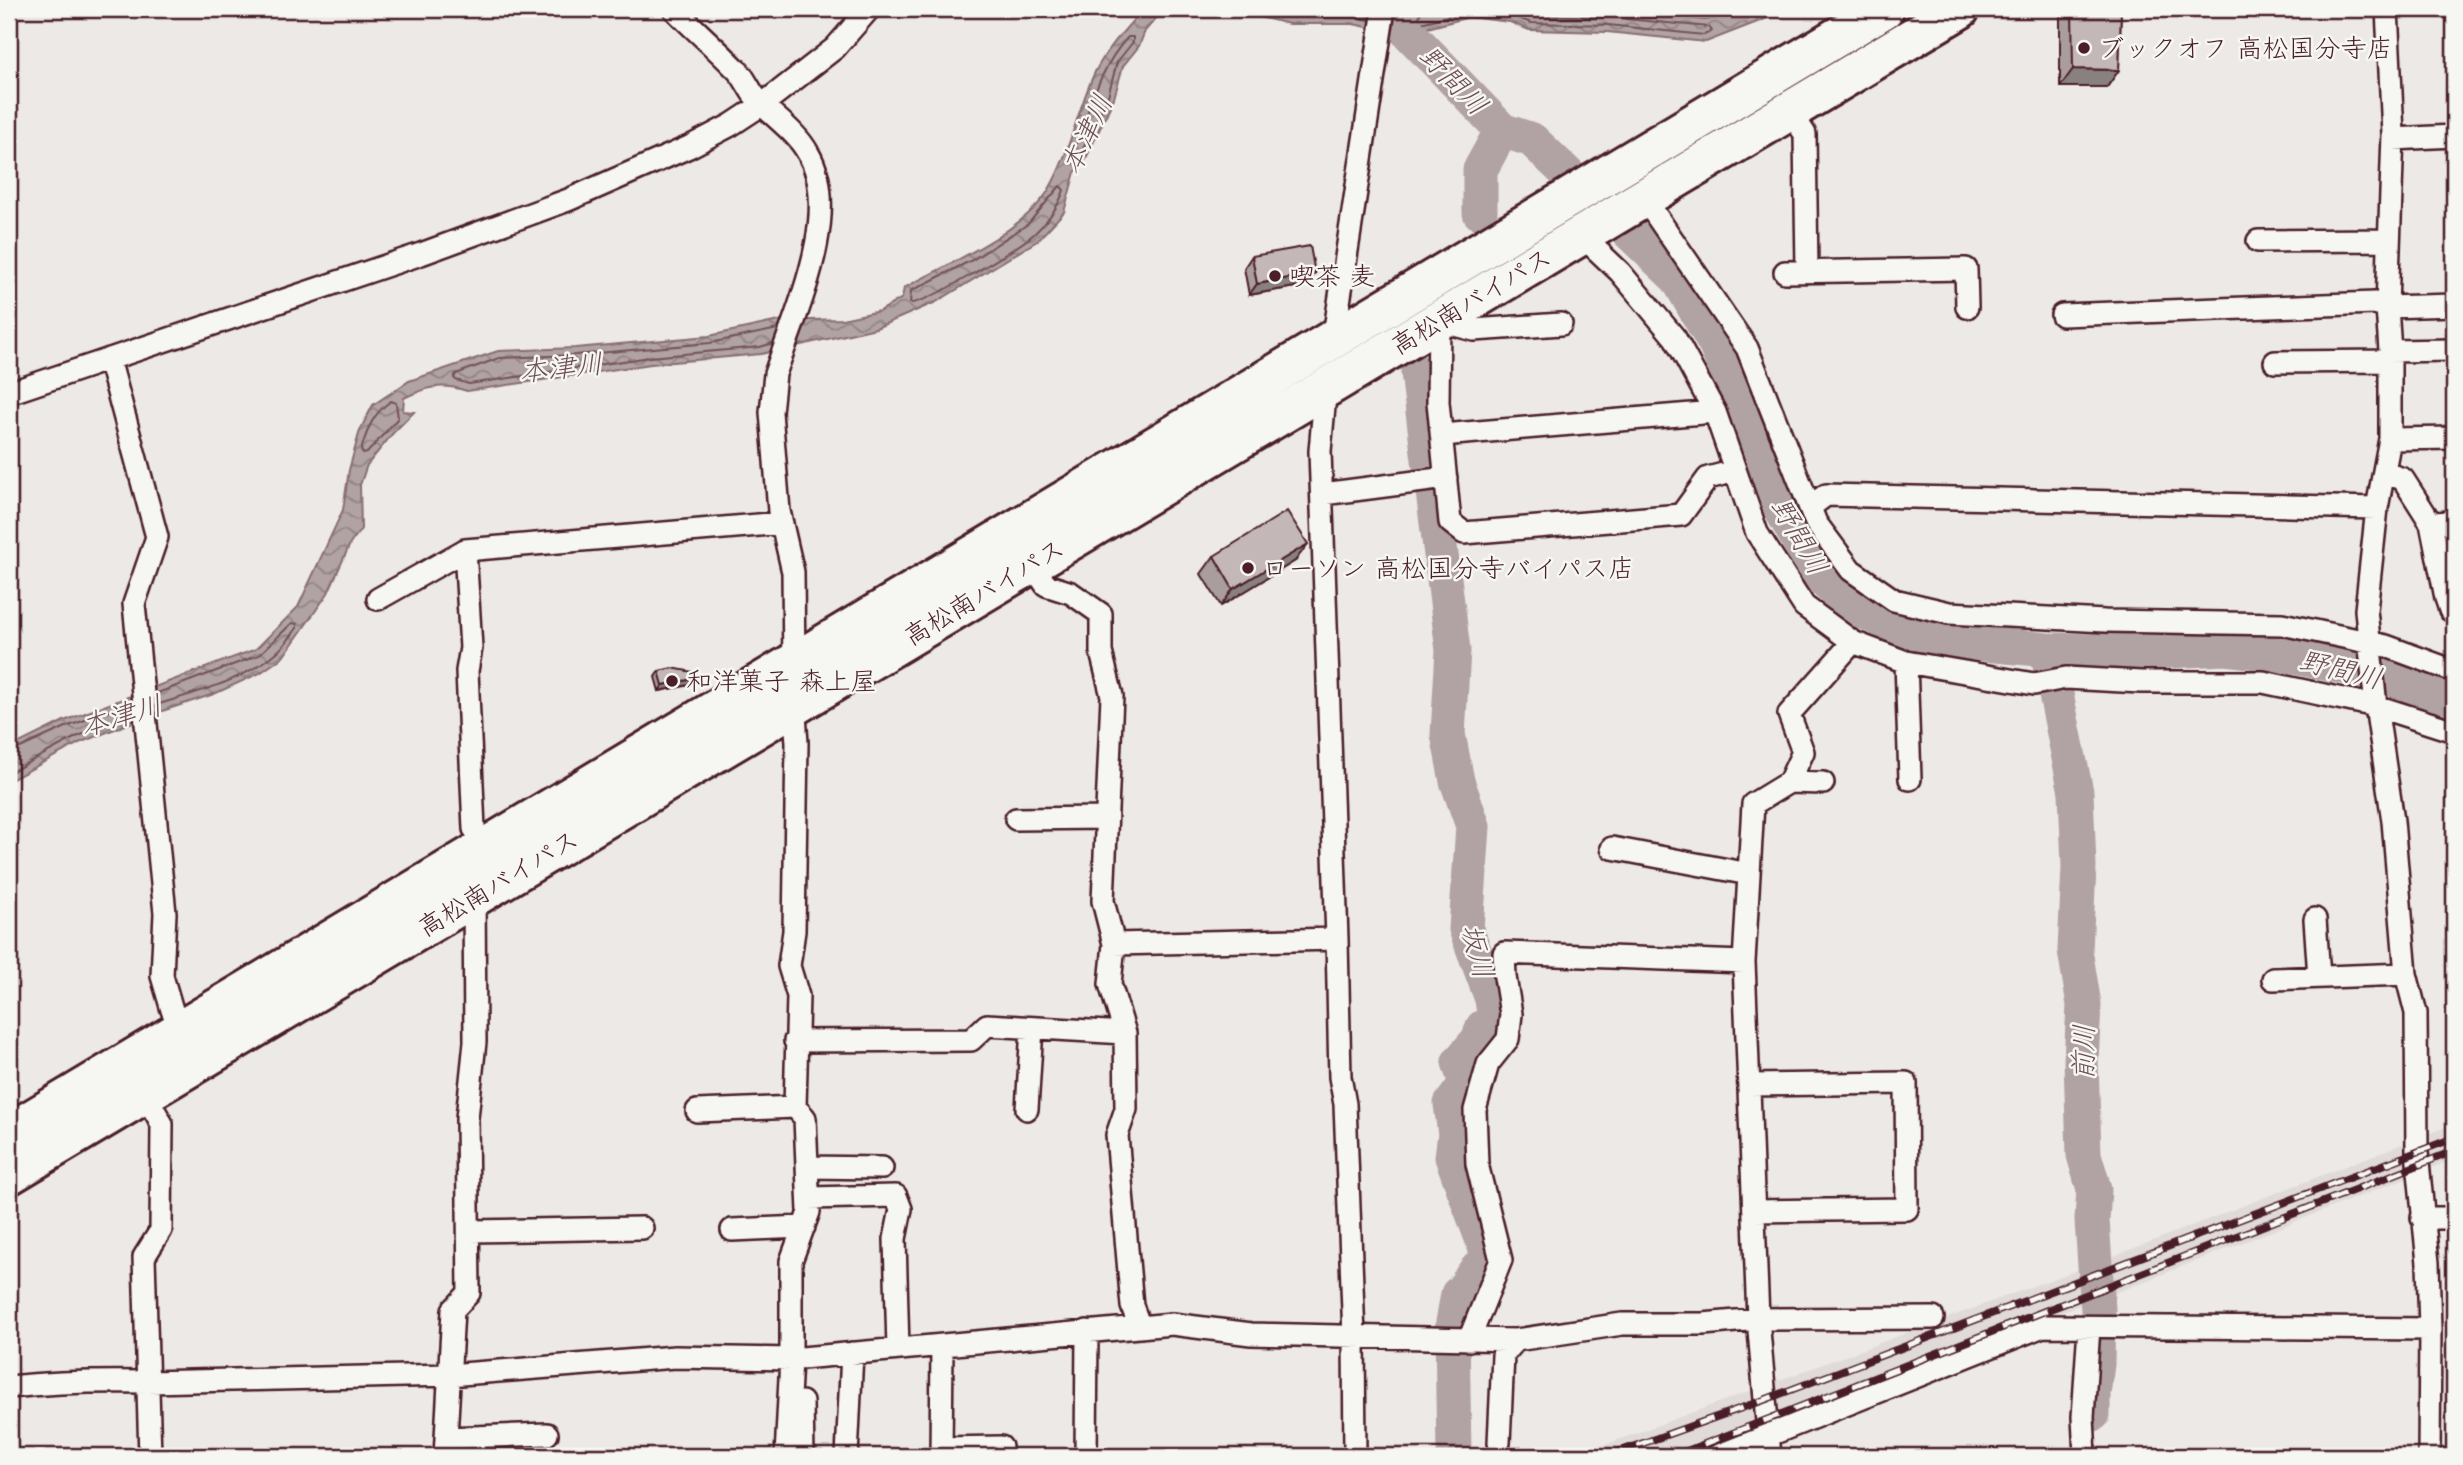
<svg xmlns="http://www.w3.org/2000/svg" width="2463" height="1465" viewBox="0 0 2463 1465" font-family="'Shantell Sans','Klee One',sans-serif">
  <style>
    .built { fill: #e0dad8 }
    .water { fill: url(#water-waves); stroke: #886e73; stroke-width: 2 }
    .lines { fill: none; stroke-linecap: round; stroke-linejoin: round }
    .shore { stroke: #73535b; stroke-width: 2 }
    .river { stroke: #b1a2a3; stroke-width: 35 }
    .street-casing { stroke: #4a1f2b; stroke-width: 26 }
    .highway-casing { stroke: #4a1f2b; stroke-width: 44 }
    .street { stroke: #f6f6f2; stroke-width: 21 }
    .highway { stroke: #f6f6f2; stroke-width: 38 }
    .rail-casing { stroke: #4a1f2b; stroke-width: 8 }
    .rail { stroke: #f6f6f2; stroke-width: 5; stroke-dasharray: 16; stroke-linecap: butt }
    .wall { fill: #a99d9d; stroke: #4a1f2b; stroke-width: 2 }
    .shaded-wall { fill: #898080; stroke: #4a1f2b; stroke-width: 2 }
    .building { fill: #c4b7b7; stroke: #4a1f2b; stroke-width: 2 }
    .poi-dot { fill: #4a1f2b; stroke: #f6f6f2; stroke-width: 2.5 }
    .labels { text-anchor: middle; stroke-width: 5; stroke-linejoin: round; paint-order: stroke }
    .poi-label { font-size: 26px; fill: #4a1f2b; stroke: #f6f6f2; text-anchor: start }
    .street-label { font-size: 26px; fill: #4a1f2b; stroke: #f6f6f2 }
    .water-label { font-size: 28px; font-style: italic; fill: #6e4d55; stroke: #f6f6f2 }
  </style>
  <defs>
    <pattern id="water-waves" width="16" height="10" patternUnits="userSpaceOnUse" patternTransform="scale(1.75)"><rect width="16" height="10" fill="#b1a2a3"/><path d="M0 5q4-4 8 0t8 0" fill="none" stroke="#928385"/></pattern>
  </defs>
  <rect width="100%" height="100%" fill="#ece9e6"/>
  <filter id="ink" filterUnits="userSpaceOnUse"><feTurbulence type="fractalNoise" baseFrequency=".0143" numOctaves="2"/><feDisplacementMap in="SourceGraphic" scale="14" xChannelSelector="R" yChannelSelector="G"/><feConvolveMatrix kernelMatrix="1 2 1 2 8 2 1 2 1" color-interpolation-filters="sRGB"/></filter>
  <g filter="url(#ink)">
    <path class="built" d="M2454,1124V1159L2102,1298L2101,1261Z
      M2088,1266L2090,1301L1701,1456H1575Z"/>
    <path class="water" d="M1143,9H1164L1145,31L1139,46L1123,66L1114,98L1082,167L1075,172L1064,212L1037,241L936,302L876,328L761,354L651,364L467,391C441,383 429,386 404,398L403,411L414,412L393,433L367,465L360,485L361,529L350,544L328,593L283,657L260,673L214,694L156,713L79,743L9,781V748L64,721L256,649L298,607L343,510L349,470L360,430L373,405L409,381L498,351L575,348L709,336L779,321L842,319L880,311L902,298L904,288C946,265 1023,232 1048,191C1070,154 1077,110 1095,72C1107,48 1126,29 1143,9Z
      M1226,9H1386L1400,15L1424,10L1456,9H1597L1705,20L1742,14L1751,9H1784L1765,19L1706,42L1607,32L1529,30L1510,22L1469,17L1420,30L1411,42L1391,32L1353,24H1289Z"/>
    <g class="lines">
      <path class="shore" d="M1253,9L1289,17H1353L1370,20
        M1422,9L1418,19L1421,23L1470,10L1511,15L1531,23L1608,25L1704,35L1712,31L1709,27L1626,19L1621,15L1620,9
        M1520,9L1533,15L1607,17L1611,14V9
        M1128,37H1133V42L1117,62L1108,96L1077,162L1071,164L1070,160C1088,118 1096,71 1128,37Z
        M1060,186L1064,190C1058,208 1048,221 1034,234C1018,248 925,305 910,303L911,291L974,259L1028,224Z
        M773,343L760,347L650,357L469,384L456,380L454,378L456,374L499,358L575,355L710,343L778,329
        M391,401L396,403L398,418L367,453L363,454L361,450C367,430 373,413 391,401Z
        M155,694L259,655L292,623L297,624V628C291,636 284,647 276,653C243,681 197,692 156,705
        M9,753L66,727L132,703
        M9,773L76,737L133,714"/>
      <path class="river" d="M1401,25L1502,130L1532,140L1678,279L1715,344L1750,424L1781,509L1818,575L1852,607L1913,634L1964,642L2047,650L2150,652L2224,648L2290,656L2350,668L2433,692L2454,701
        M1480,213V170L1502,130
        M1418,372L1453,650L1448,734L1457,781L1473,826L1466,929L1492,999L1495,1021L1483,1027L1478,1040L1459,1062L1466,1084L1451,1104L1455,1134L1452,1157L1487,1252L1484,1264C1471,1271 1469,1285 1458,1294L1452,1328L1454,1456
        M2047,650L2076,792L2079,867L2075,950L2084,1005L2081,1061L2084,1155L2094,1189L2092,1220L2098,1310L2097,1364L2093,1394V1414"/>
      <g class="street-casing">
        <path id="street" d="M674,9C695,30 718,50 739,72C746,80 750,91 757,99C773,117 796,131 808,153C843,212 795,314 775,374L771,412L779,511L793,572L794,669
          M2387,9L2393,134L2387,307L2390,351V439L2377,508L2366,610L2376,706L2393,821L2406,974L2416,1013L2417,1152L2428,1263L2430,1329L2429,1456
          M1790,111L1805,134L1807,270
          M2393,139L2454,136
          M1644,198L1747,348L1816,523L1851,570L1894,600L1949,613L2105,621L2282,624L2386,646L2454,671
          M1581,235L1620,272L1675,338L1715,412L1757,533L1804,606L1853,642
          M2258,241L2388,240
          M1785,272L1966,269L1967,307
          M2062,315L2375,303L2387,307L2454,305
          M1561,324L1474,330L1439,321L1438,402L1450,522L1464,533L1681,515L1708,478L1735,471
          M1333,342L1384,9
          M2390,351L2454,350
          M109,359L157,537L134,604L165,913L162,976L172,1010L181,1030
          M2275,362L2390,361
          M1326,384L1320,451L1337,939L1340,1077L1345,1104L1354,1337L1355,1456
          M9,393L421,254L568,200L689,147L731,125L763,104L835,48L869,9
          M1442,435L1715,412
          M2390,439L2454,438
          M2385,473L2403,479L2431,523L2446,598L2450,610L2454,611
          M1323,494L1446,478
          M1810,507L1826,495L2377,508
          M2431,523L2454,522
          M465,550L782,523
          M1032,564L1046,585L1071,593L1101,614V652L1112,696L1103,901L1114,944L1110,984L1125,1033L1126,1109L1117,1135L1132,1306L1140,1327
          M378,599L465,550L471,648L467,671L474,829
          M1906,662L1910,779
          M1789,782L1823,783
          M1016,819L1105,818
          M1612,848L1749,874
          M2315,919L2319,977
          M1114,944L1337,939
          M2273,979L2406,974
          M795,1041L971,1040L987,1025L1125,1033
          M1749,1085L1906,1083L1907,1209L1754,1211
          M145,1094L162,1124L161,1230L144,1257L150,1456
          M1027,1109L1032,1028
          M697,1111L795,1107
          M807,1167L882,1168
          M809,1198L896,1196L901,1209L895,1239L898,1349
          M2422,1218H2454
          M732,1230L804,1227
          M470,1231L642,1228
          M1469,1340L1501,1260L1477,1164L1475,1110L1488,1064L1508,1039L1511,1014L1505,977L1504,953L1744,962
          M9,1387C55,1382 101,1381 148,1382L449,1375L675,1357L791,1359L1172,1324L1251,1334L1516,1340L1622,1324H1703L1758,1319L1933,1318
          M802,1402L803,1456
          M446,1438L547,1434
          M1499,1443L1503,1355L1516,1340
          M941,1448L1001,1447
          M445,1456L453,1310L469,1293L467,1118L475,1042L474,890
          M786,1456L791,1359V1261L809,1212L805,1118L795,1107L798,996L789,966L794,931L797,743L794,701
          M847,1456L852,1353
          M941,1456L942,1345
          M1086,1456L1087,1331
          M1717,1456L2043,1326L2430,1329
          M1770,1456L1758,1319L1744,962L1753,804L1789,782L1803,752L1789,714L1853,642L1906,662L2034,684L2066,678L2141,682H2263L2376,706L2454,731
          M2085,1456L2083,1417L2089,1327"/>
      </g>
      <g class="highway-casing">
        <path id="highway" d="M9,1133L1884,9
          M9,1175L1960,9"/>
      </g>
      <use href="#street" class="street"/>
      <use href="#highway" class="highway"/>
      <g class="rail-casing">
        <path id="rail" d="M1607,1456L1764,1400L2454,1138
          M1674,1456L2454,1151"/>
      </g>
      <use href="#rail" class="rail"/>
    </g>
    <path class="wall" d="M2060,9H2121L2119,70L2107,87H2060Z
      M1252,256L1315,273L1306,285L1249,295L1244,268Z
      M1214,556L1295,561L1221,606L1201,574Z
      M659,671L693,679L689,685L659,691L655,677Z"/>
    <path class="shaded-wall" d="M2073,69L2119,70L2107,87H2060Z
      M1315,273L1306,285L1249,295L1257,284Z
      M1308,544L1295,561L1221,606L1233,589Z
      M693,679L689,685L659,691L663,685Z"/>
    <path class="building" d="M2072,9H2121L2119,70L2073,69Z
      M1310,246L1315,273L1257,284L1252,256Z
      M1287,511L1308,544L1233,589L1214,556Z
      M672,668L693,672V679L663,685L659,671Z"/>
  </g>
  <g class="poi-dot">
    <circle cx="2084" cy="48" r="7"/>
    <circle cx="1275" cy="276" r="7"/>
    <circle cx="1248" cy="568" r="7"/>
    <circle cx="672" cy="681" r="7"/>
  </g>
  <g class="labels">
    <g class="poi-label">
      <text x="2098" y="57">ブックオフ 高松国分寺店</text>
      <text x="1289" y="285">喫茶 麦</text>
      <text x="1262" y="577">ローソン 高松国分寺バイパス店</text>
      <text x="686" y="690">和洋菓子 森上屋</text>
    </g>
    <g class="street-label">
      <text transform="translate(1471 301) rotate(-31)" y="9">高松南バイパス</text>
      <text transform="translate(984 592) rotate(-31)" y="9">高松南バイパス</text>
      <text transform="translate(498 883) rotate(-31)" y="9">高松南バイパス</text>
    </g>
    <g class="water-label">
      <text transform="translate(1454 80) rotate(46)" y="10">野間川</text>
      <text transform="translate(1086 134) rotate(-65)" y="10">本津川</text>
      <text transform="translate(561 367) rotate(-6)" y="10">本津川</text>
      <text transform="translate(1800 536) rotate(60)" y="10">野間川</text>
      <text transform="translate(2341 669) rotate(14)" y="10">野間川</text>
      <text transform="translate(121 715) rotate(-16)" y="10">本津川</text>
      <text transform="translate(1478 951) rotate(75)" y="10">坂川</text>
      <text transform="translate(2083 1052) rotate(-89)" y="10">前川</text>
    </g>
  </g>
  <rect width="2463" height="1465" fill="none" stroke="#f6f6f2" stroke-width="35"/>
  <rect x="18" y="18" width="2428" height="1430" fill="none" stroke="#4a1f2b" stroke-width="2.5" filter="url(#ink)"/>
</svg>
